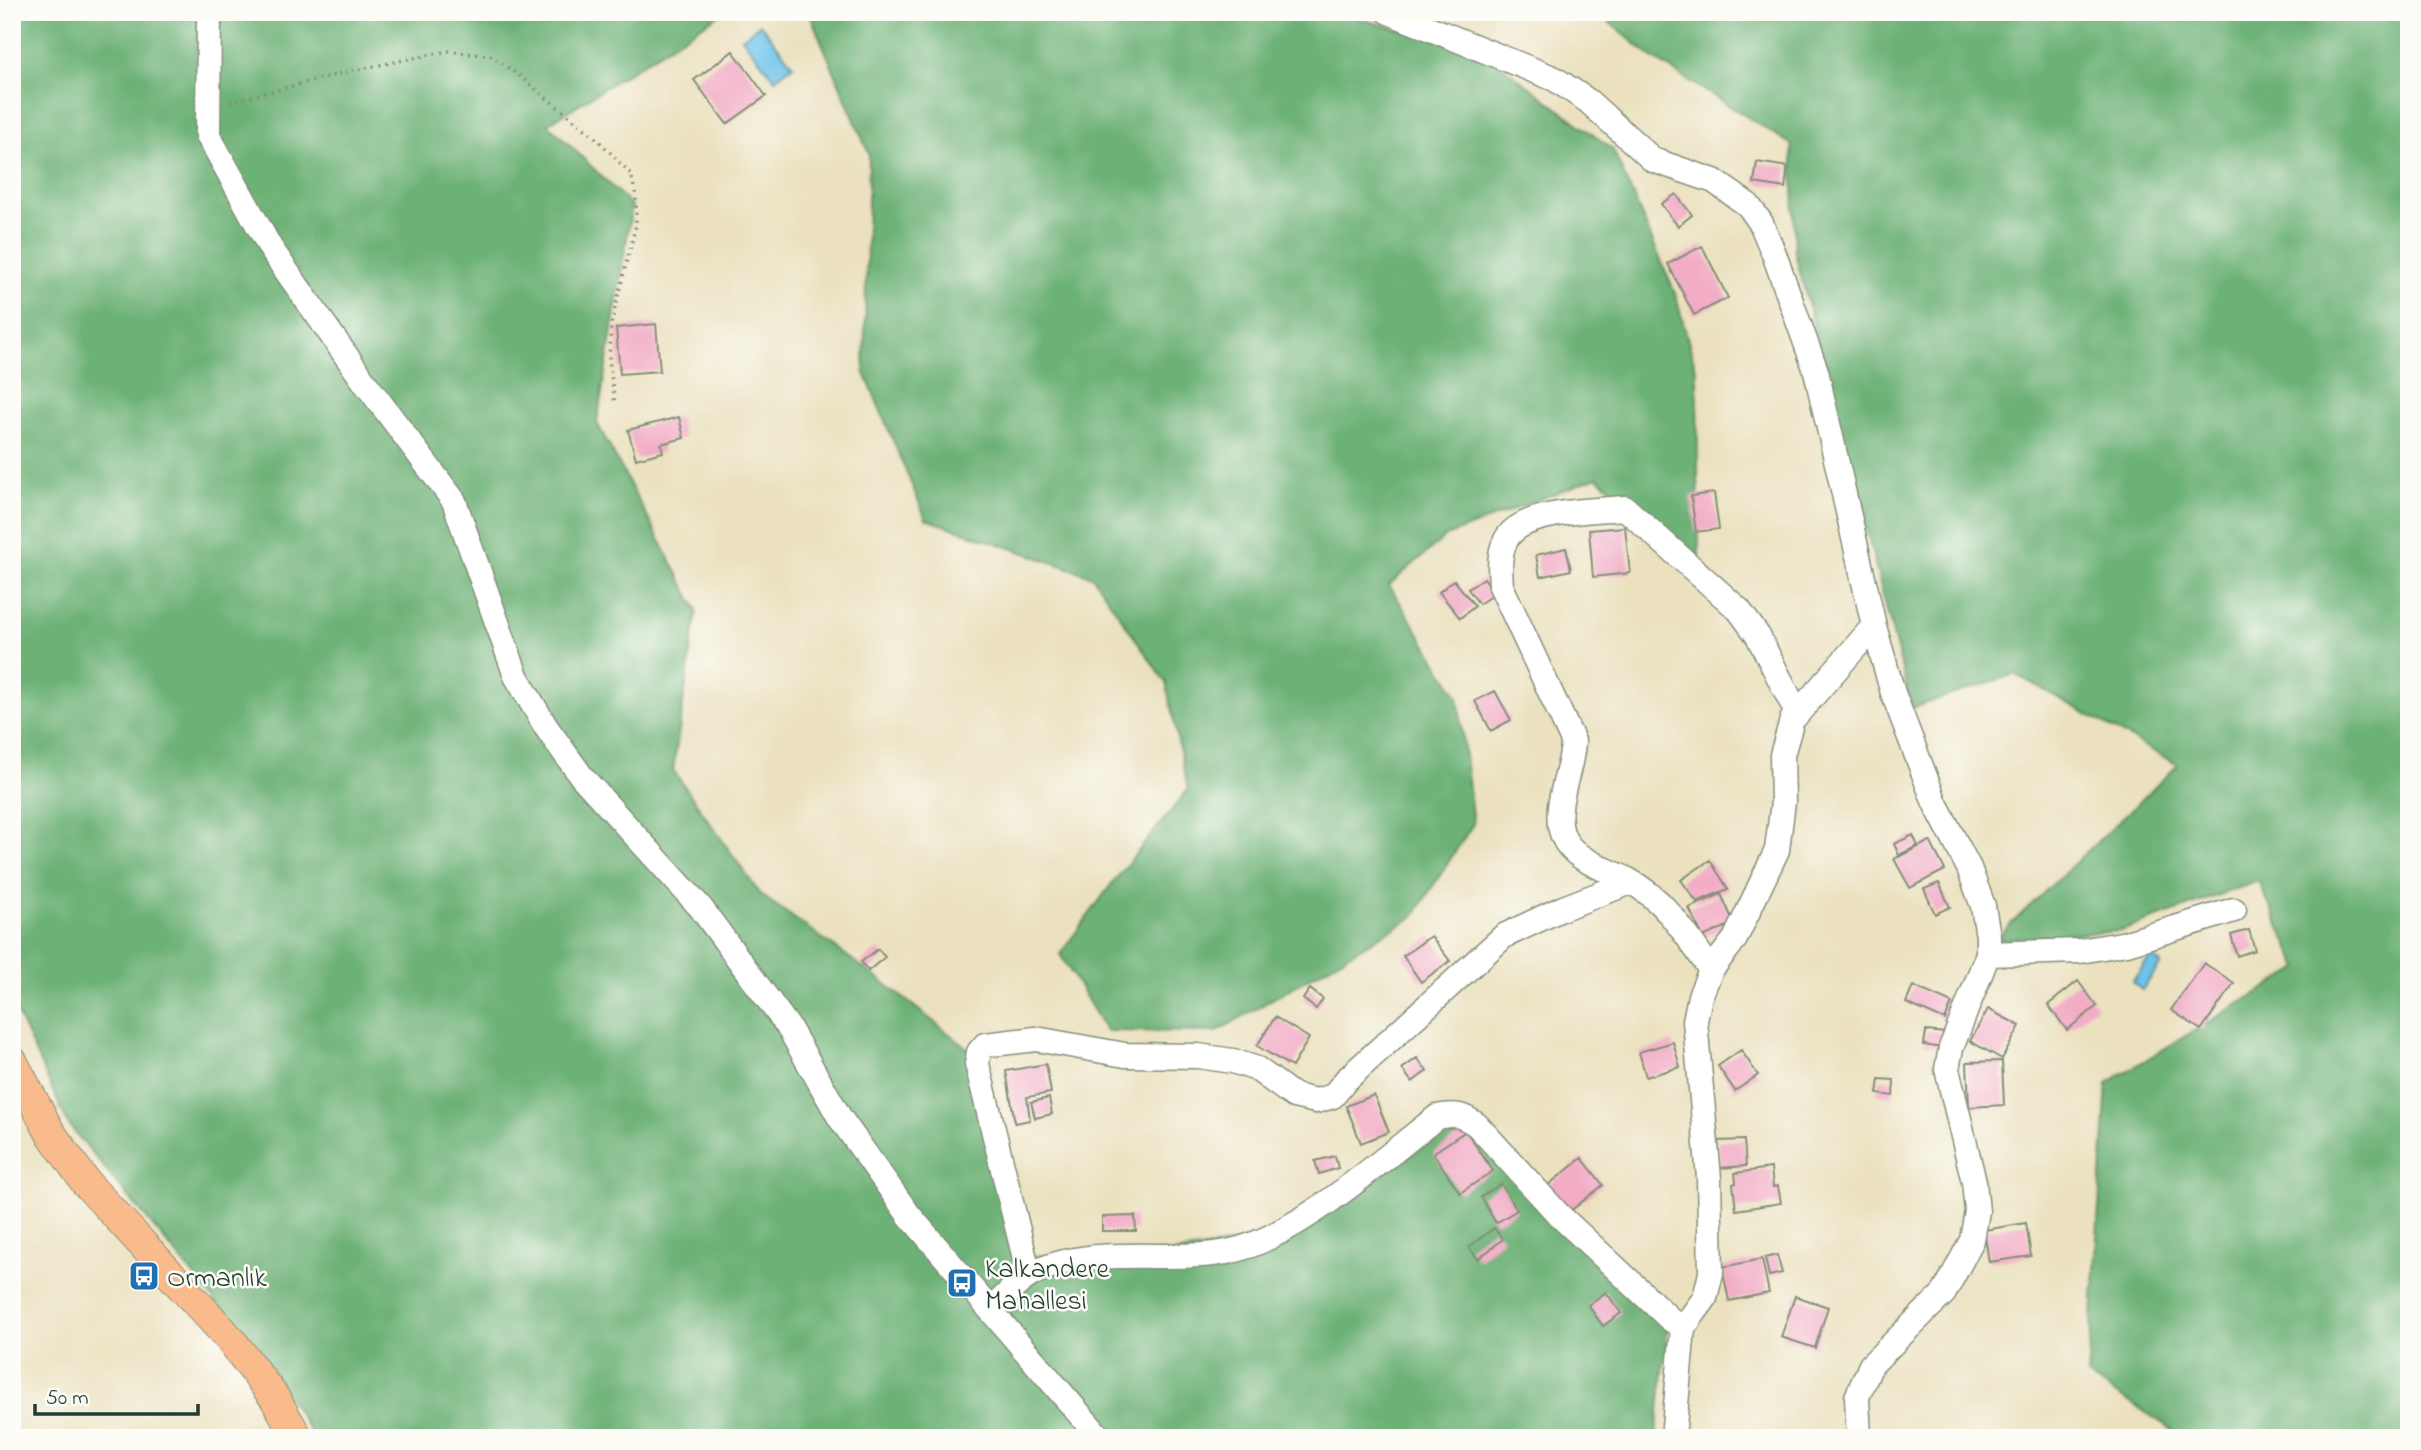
<svg xmlns="http://www.w3.org/2000/svg" width="2421" height="1450" viewBox="0 0 2421 1450" font-family="'Indie Flower',sans-serif">
  <style>
    .forest { fill: #6cb176; stroke: #467755; stroke-width: 2 }
    .water { fill: #6ec3ea; stroke: #46808f; stroke-width: 2 }
    .building { fill: #f2acc6 }
    .lines { fill: none; stroke-linecap: round; stroke-linejoin: round }
    .minor-casing { stroke: #858f7a; stroke-width: 27 }
    .major-casing { stroke: #858f7a; stroke-width: 32 }
    .path { stroke: #858f7a; stroke-width: 3.5; stroke-dasharray: 2 5; stroke-linecap: butt }
    .minor { stroke: #fff; stroke-width: 24 }
    .major { stroke: #fabb8c; stroke-width: 30 }
    .labels { text-anchor: middle; stroke-width: 5; stroke-linejoin: round; paint-order: stroke }
    .poi-label { font-size: 28px; fill: #1f3d34; stroke: #fdfcf7; text-anchor: start }
  </style>
  <rect width="100%" height="100%" fill="#fdfcf7"/>
  <filter id="ink" filterUnits="userSpaceOnUse"><feTurbulence type="fractalNoise" baseFrequency=".0143" numOctaves="2"/><feDisplacementMap in="SourceGraphic" scale="14" xChannelSelector="R" yChannelSelector="G"/><feConvolveMatrix kernelMatrix="1 2 1 2 8 2 1 2 1" color-interpolation-filters="sRGB"/></filter>
  <filter id="wash" filterUnits="userSpaceOnUse"><feTurbulence type="fractalNoise" baseFrequency=".00686" numOctaves="4" result="noise"/><feDisplacementMap in="SourceGraphic" scale="28" xChannelSelector="R" yChannelSelector="G"/><feGaussianBlur stdDeviation="1.57" result="paint"/><feColorMatrix in="noise" values="0 0 0 0 0 0 0 0 0 0 0 0 0 0 0 0 0 1.4 0 .05"/><feComposite in="paint" operator="in"/></filter>
  <g filter="url(#wash)">
    <rect width="100%" height="100%" fill="#ebe1bf"/>
    <path class="forest" d="M12,12H723L548,124L632,206L597,423L697,610L673,770L760,894L875,976L970,1050L1027,1256L1173,1253L1297,1234L1466,1114L1669,1316L1656,1438H314L270,1367L68,1124L12,1002Z
      M809,12H1335L1483,52L1613,150L1675,293L1697,373L1699,562L1597,477L1446,536L1389,585L1458,696L1473,824L1413,917L1216,1032L1106,1031L1060,954L1113,882L1188,790L1166,683L1092,576L926,519L864,371L869,154Z
      M1597,12H2409V1438H2186L2088,1376L2107,1083L2299,968L2258,881L2121,931L1994,940L2178,765L2015,674L1912,708L1795,253L1792,145L1651,57Z"/>
    <path class="water" d="M760,24L793,65L775,79L742,38Z
      M2151,956L2161,964L2142,990L2132,982Z"/>
    <g id="blocks">
      <path class="building" d="M733,51L766,96L727,124L694,80Z
        M1757,162L1788,167L1785,188L1754,183Z
        M1676,194L1692,215L1678,226L1661,204Z
        M1702,246L1728,298L1694,315L1668,264Z
        M656,324L660,371L620,374L616,328Z
        M679,417L684,438L661,444L663,452L636,459L628,430Z
        M1714,493L1719,529L1696,532L1691,496Z
        M1625,527L1630,573L1593,577L1589,530Z
        M1566,548L1571,570L1540,577L1536,555Z
        M1484,578L1495,593L1479,604L1468,589Z
        M1454,580L1475,606L1460,618L1439,592Z
        M1495,691L1511,720L1491,731L1475,701Z
        M1913,835L1918,846L1899,855L1894,844Z
        M1930,841L1945,870L1910,888L1894,859Z
        M1710,860L1728,889L1697,902L1681,880Z
        M1939,883L1950,907L1935,914L1924,889Z
        M1721,894L1734,923L1703,937L1689,908Z
        M2249,930L2255,950L2237,956L2231,935Z
        M1431,936L1450,961L1421,982L1403,956Z
        M878,949L885,957L868,971L861,962Z
        M2204,963L2234,983L2201,1030L2171,1010Z
        M2078,981L2097,1006L2067,1030L2048,1005Z
        M1913,986L1952,1003L1945,1020L1906,1003Z
        M1310,989L1323,999L1316,1009L1303,999Z
        M1988,1009L2020,1026L2002,1059L1970,1041Z
        M1275,1017L1309,1038L1292,1067L1257,1046Z
        M1926,1031L1945,1033L1942,1048L1924,1045Z
        M1673,1042L1680,1067L1646,1077L1639,1052Z
        M1741,1050L1758,1075L1735,1091L1718,1066Z
        M1417,1058L1427,1071L1412,1082L1402,1069Z
        M2002,1061L2004,1105L1969,1107L1967,1062Z
        M1046,1064L1051,1093L1027,1097L1030,1120L1015,1123L1006,1071Z
        M1879,1079L1894,1080L1893,1096L1877,1094Z
        M1374,1095L1389,1132L1361,1143L1346,1106Z
        M1049,1098L1052,1114L1035,1118L1031,1102Z
        M1466,1131L1493,1171L1460,1193L1433,1153Z
        M1744,1140L1746,1166L1719,1168L1718,1141Z
        M1335,1156L1338,1168L1319,1174L1315,1161Z
        M1582,1158L1603,1185L1569,1212L1547,1186Z
        M1771,1168L1773,1187L1778,1186L1781,1203L1736,1210L1733,1184L1736,1183L1735,1173Z
        M1501,1184L1517,1210L1496,1223L1481,1197Z
        M1135,1216L1136,1231H1102V1217Z
        M2026,1223L2031,1256L1989,1262L1984,1230Z
        M1494,1228L1503,1239L1478,1259L1469,1247Z
        M1777,1255L1782,1273L1769,1276L1765,1258Z
        M1762,1259L1769,1293L1729,1301L1722,1267Z
        M1606,1292L1621,1313L1603,1326L1588,1305Z
        M1795,1296L1828,1307L1815,1348L1781,1337Z"/>
    </g>
  </g>
  <g filter="url(#ink)">
    <use href="#blocks" fill-opacity="0" stroke="#858f7a" stroke-width="2"/>
    <g class="lines">
      <g class="minor-casing">
        <path id="minor" d="M209,12L208,135L271,249L366,384L454,501L516,676L546,727L582,777L701,908L789,1028L840,1118L909,1215L1100,1438
          M1389,12L1555,79L1588,101L1653,160L1714,181L1748,205L1761,223L1774,254L1816,371L1874,626L1893,693L1935,803L1969,868L1983,906L1988,936V954L1951,1048L1947,1069L1974,1182L1977,1211L1972,1240L1944,1293L1871,1365L1857,1397L1859,1438
          M1988,954L2080,951L2127,943L2234,910
          M1711,970C1687,936 1666,900 1628,880C1607,869 1572,860 1563,836C1551,807 1573,770 1573,741L1501,586C1500,570 1498,553 1507,538C1524,510 1595,511 1625,508L1739,610L1758,636L1797,713
          M1029,1275L977,1064L979,1052L985,1045L1036,1039L1125,1055L1198,1056L1233,1061L1257,1069L1294,1096L1316,1101L1333,1096L1346,1080L1504,936L1563,908L1631,882
          M992,1309C1004,1298 1017,1282 1032,1274C1087,1244 1167,1263 1227,1252C1296,1239 1382,1159 1437,1117C1455,1113 1463,1115 1477,1125L1559,1215L1670,1319L1683,1328
          M1673,1438L1683,1328L1705,1298L1711,1273L1709,1178L1695,1021L1700,996L1711,970L1735,939L1777,850L1783,802L1782,755L1792,720L1874,626"/>
      </g>
      <g class="major-casing">
        <path id="major" d="M12,1061L50,1132L86,1183L231,1340L274,1397L298,1438"/>
      </g>
      <path class="path" d="M230,102L350,71L448,51L491,56L513,71L594,136L631,174L636,196V225L611,324L609,359L615,405"/>
      <use href="#minor" class="minor"/>
      <use href="#major" class="major"/>
    </g>
  </g>
  <defs>
    <g id="bus-square" transform="scale(1.575)"><rect x="-9" y="-9" width="18" height="18" rx="4" fill="#1f6fb2" stroke="#fdfcf7"/><path d="M-5-6H5V4H4V6H2V4H-2V6H-4V4H-5ZM-3.5-4V0h7V-4ZM-3.5 1.2v1.5H-2V1.2ZM2 1.2v1.5H3.5V1.2Z" fill="#fff"/></g>
  </defs>
  <g fill-rule="evenodd">
    <use href="#bus-square" x="144" y="1276"/>
    <use href="#bus-square" x="962" y="1283"/>
  </g>
  <g class="labels">
    <g class="poi-label">
      <text x="985" y="1277">Kalkandere<tspan x="985" dy="32">Mahallesi</tspan></text>
      <text x="167" y="1286">Ormanlık</text>
    </g>
  </g>
  <rect width="2421" height="1450" fill="none" stroke="#fdfcf7" stroke-width="42"/>
  <path d="M35 1404v10h163v-10" fill="none" stroke="#1f3d34" stroke-width="3.5"/>
  <text x="46" y="1404" font-size="21" fill="#1f3d34" stroke="#fdfcf7" stroke-width="5" paint-order="stroke">50 m</text>
</svg>
